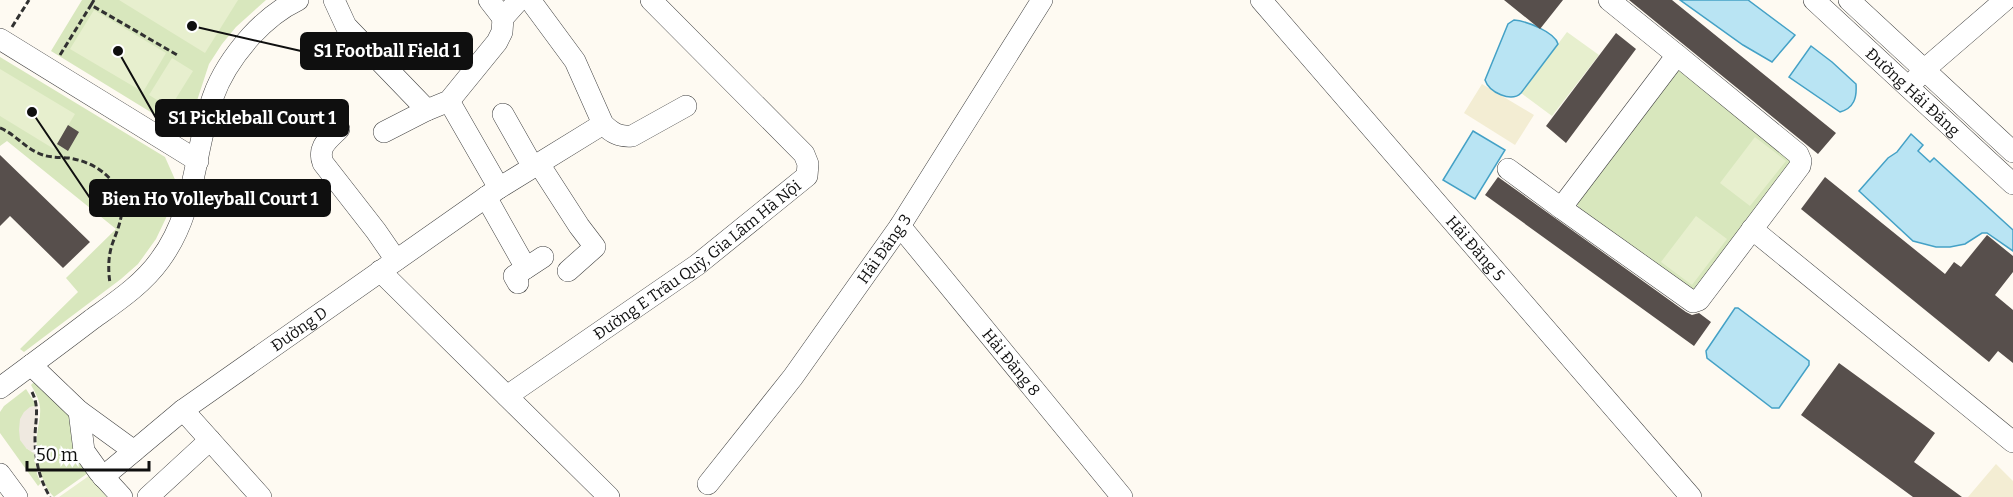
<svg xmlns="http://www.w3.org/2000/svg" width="2013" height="497" viewBox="0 0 2013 497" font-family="Bitter,serif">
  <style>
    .farmland { fill: #f3edd3 }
    .green { fill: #d8e7bd }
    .pitch { fill: #e7efce }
    .plaza { fill: #efe9e0 }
    .water { fill: #b9e4f3; stroke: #44a1c6; stroke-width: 1.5 }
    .building { fill: #574f4c }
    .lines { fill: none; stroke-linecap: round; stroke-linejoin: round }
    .minor-casing { stroke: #424242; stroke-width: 22 }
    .path { stroke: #313131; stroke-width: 3; stroke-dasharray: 6 3; stroke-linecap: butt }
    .minor { stroke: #fff; stroke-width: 21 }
    .labels { text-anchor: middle; stroke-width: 6; stroke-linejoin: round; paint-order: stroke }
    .street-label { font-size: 16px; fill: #0f0f0f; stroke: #fff }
    .leader { fill: none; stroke: #0f0f0f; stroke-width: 2 }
    .callout-dot { fill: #0f0f0f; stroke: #fff; stroke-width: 2 }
    .callout { fill: #0f0f0f; stroke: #0f0f0f; stroke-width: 2 }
    .callout-label { font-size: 18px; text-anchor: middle; font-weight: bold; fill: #fff }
  </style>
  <rect width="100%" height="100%" fill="#fefaf2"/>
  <path class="farmland" d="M1482,84L1534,115L1515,145L1464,113Z
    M1996,464L2013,481V497H1968Z"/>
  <path class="green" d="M82,0H266L236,27L222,44L209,64L192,116L175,127L51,51Z
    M0,57L165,157L177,184V188L166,218L156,239L138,264L121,279L24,352L20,349L78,292L66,278L116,229L7,141L0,146Z
    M1678,70H1680L1789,158L1791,163L1695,292L1579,209L1577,204Z
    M33,383H37L76,420L88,473L54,497C40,483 35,455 37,435C38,425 41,417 40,407C39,399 35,392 31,385Z
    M26,389L37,406L30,407L26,448L34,453L37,474L41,483L38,486L0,433V412L4,406Z"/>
  <path class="pitch" d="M119,0H238L205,53Z
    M94,10L166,53L143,92L70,49Z
    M1567,32L1599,55L1552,116L1521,93Z
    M172,58L193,71L170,108L149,95Z
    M0,69L75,114L54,149L0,116Z
    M1755,137L1786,161L1750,206L1720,183Z
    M1696,216L1727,239L1692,285L1661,262Z
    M93,473L108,495L106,497H59Z"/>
  <path class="plaza" d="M37,406L38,414L35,437L36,455L26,448L20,440L19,430L20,419L24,412L30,407Z"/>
  <path class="water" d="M1680,0H1748L1795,35L1772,62L1743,45Z
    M1514,20C1526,21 1555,32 1558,44L1521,93C1511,103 1489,92 1485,80L1508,24Z
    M1811,46L1832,62L1856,84C1857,98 1854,108 1840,112L1789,77Z
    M1473,131L1505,150L1475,199L1443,180Z
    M1911,134L1923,145L1918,151L1930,162L1934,158L2013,230V251L1987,233H1982L1965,244L1950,247H1936L1913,241L1859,191L1888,158L1897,152Z
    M1735,308H1738L1809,361V365L1779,408H1772L1707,358L1706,351Z"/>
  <path class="building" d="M1504,0H1563L1540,29Z
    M1629,0H1672L1836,133L1818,154Z
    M1616,33L1636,49L1566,143L1546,126Z
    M68,125L79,132L68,151L57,144Z
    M0,155L90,242L63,268L10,216L0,226Z
    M1498,177L1686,312L1692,315L1699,313L1711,322L1694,346L1485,195Z
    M1825,177L1945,274L1954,262L1961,267L1987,235L2013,256V272L1995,295L2013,310V363L1998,351L1989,362L1801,209Z
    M1839,363L1935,433L1914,462L1962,497H1913L1801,415Z"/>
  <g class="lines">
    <g class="minor-casing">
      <g id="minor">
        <path d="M334,0L346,26L427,110"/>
        <path d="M489,0L503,18"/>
        <path d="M530,0L575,61L603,124C612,133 619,137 632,136L686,106"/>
        <path id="s1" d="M1261,0L1691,497"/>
        <path d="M1609,0L1677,55"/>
        <path id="s2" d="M1814,0L2013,184"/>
        <path d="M1849,0L2013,152"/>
        <path d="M0,39L198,161"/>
        <path d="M1677,55L1798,154L1801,161L1800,166L1699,300L1693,302L1561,208Z"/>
        <path d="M1916,79L1925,69L2005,0"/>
        <path d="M449,101L499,188"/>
        <path d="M503,114L533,167"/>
        <path d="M339,129C328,140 317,147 323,163L376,231L396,260"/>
        <path d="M384,132L427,110L449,101L497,42L502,32L503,18L519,0"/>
        <path d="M539,164L579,226L595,247L568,271"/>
        <path d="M1508,169L1561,208"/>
        <path d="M486,197L526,268"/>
        <path id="s3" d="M900,226L1122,497"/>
        <path d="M1752,229L2013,442"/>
        <path d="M380,271L609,497"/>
        <path d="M518,283L514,276L543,257"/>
        <path d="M31,365L79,411L134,451"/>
        <path d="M0,388C31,365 61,343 91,320C116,302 142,285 160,260C197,210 193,153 213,97C221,74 235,54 251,36C264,22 281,8 298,0"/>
        <path id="s4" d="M507,396L697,265L807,176L808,164L804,154L651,0"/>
        <path d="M183,410L261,497"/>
        <path d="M79,411L84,451L99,472L122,497"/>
        <path d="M0,474L17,497"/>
        <path id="s5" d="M103,477L183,410L499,188L603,124"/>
        <path id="s6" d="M708,484L793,377L900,226L1042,0"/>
        <path d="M148,497L210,440"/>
      </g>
    </g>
    <path class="path" d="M94,0L91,5L179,56
      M12,27L29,0
      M60,55L91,5
      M0,128C15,134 24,147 38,153C48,158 58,157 69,158C95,162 120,179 122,207C122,220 117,231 113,242C108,255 108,270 110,283
      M32,392C40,408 35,421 35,438C35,460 39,478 50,497"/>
    <use href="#minor" class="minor"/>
  </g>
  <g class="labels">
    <g class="street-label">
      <text dy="6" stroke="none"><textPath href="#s2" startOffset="135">Đường Hải Đăng</textPath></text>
      <text dy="6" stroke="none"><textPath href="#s6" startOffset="294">Hải Đăng 3</textPath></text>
      <text dy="6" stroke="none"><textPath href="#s1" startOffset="328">Hải Đăng 5</textPath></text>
      <text dy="6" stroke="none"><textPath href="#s4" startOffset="234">Đường E Trâu Quỳ, Gia Lâm Hà Nội</textPath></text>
      <text dy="6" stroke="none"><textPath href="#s5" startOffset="246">Đường D</textPath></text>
      <text dy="6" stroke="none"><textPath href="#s3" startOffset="176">Hải Đăng 8</textPath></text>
    </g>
  </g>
  <path class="leader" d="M192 26L301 51M118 51L156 118M32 112L90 198"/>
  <g class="callout-dot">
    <circle cx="192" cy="26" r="6"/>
    <circle cx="118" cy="51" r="6"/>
    <circle cx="32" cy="112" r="6"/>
  </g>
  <g class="callout">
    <rect x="301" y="33" width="171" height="36" rx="6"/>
    <rect x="156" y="100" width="192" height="36" rx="6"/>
    <rect x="90" y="180" width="240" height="36" rx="6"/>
  </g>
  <g class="callout-label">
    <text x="387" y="57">S1 Football Field 1</text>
    <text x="252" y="124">S1 Pickleball Court 1</text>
    <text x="210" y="205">Bien Ho Volleyball Court 1</text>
  </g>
  <path d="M27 461v9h122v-9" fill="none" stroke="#0f0f0f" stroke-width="3"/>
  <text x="36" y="461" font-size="18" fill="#0f0f0f" stroke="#ffffff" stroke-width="4.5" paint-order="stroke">50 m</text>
</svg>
